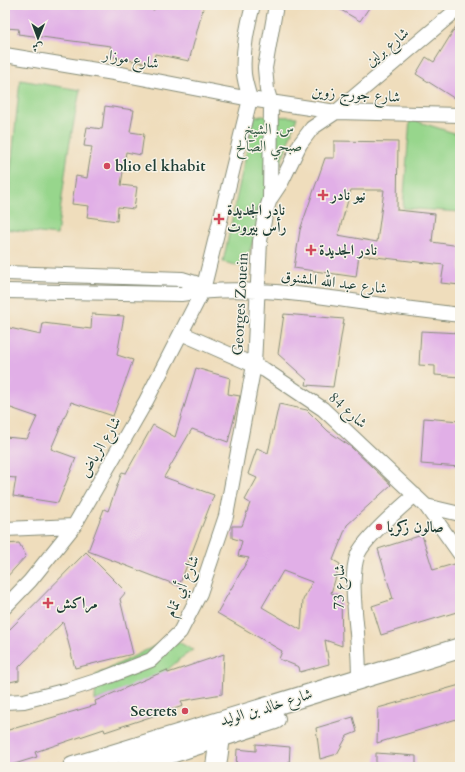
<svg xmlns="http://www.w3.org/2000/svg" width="465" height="772" viewBox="0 0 465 772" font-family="Cardo,Amiri,serif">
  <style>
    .green { fill: #97d68c; stroke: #5b8a60 }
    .building { fill: #e1afe7; fill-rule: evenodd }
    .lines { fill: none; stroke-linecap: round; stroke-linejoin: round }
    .street-casing { stroke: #878d78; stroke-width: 16 }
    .secondary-casing { stroke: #878d78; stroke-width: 22 }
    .street { stroke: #fff; stroke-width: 14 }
    .secondary { stroke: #fff; stroke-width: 20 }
    .poi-dot { fill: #d1495b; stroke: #f7f3e8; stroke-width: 1.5 }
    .labels { text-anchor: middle; stroke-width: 3; stroke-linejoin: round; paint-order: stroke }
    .street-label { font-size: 15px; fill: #1f3d34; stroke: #f7f3e8 }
    .park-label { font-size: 15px; fill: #375c46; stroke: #f7f3e8 }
    .poi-label { font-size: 15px; font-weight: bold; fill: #1f3d34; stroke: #f7f3e8; text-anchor: start }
  </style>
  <rect width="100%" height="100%" fill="#f7f3e8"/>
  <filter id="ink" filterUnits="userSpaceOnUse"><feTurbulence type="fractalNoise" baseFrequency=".025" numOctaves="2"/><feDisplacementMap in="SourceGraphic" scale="8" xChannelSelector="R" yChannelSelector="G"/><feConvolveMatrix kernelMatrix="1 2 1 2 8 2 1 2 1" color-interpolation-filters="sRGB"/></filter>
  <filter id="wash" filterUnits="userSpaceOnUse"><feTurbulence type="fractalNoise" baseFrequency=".012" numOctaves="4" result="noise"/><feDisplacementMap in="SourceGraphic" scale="16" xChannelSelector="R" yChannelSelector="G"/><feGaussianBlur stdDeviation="0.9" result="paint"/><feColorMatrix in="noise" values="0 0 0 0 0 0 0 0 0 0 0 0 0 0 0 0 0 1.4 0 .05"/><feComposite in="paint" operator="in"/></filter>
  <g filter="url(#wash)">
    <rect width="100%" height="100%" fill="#efddbc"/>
    <path class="green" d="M20,80L80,90L68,152L57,235L5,229Z
      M254,116L297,117L244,267L223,262Z
      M410,119L460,135V212L403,208Z
      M171,638L193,650L181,658L164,673L95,701L96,675Z"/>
    <g id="blocks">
      <path class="building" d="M5,5H95L117,8L118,5H133L154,10V5H204L189,61L155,54L153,65L109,56L111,46L18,34L19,29L5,28Z
        M332,5H371L360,21Z
        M460,20V102L416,74L426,57L434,62Z
        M105,106L134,110L130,132L144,134L141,155L126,152L121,185L137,187L134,209L118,207L117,221L87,217L89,206L72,204L76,176L87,178L92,147L84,146L87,127L102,129Z
        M334,141L398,142L397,210L435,214L432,242L460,246V285L441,283L444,265L359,255L356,277L294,268L300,230L325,158H334ZM351,190H384L377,242L338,235Z
        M92,314L124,316L117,355L133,360L113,416L71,402L51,449L76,458L58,503L13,496L16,478L5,477V437L27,439L37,417L5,406V327L41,335L43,323L91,329Z
        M284,314L344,319L333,387L306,385L307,380L278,354Z
        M421,331L460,333V377L435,375V366L419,365Z
        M196,368L230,378L228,394L240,396L228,442L192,429L164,477L214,495L179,586L88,551L104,509L108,511L122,472L126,473L153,425L175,437Z
        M279,404L307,410L328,431L351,447L391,485L347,525L333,560L340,564L331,593L341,596L342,646L325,640L329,664L300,672L299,667L279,659L282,651L217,613L249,558L238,556L242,541L232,538V526H242L250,503L245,500L257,478L248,474L257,448L268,453ZM283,571L312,582L303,600L301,630L262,607Z
        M424,418L460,421V467L421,464Z
        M422,535L433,570L454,564L457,573L460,572V611L381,635L372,606L393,599L378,549Z
        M19,543L26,556L5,579V544Z
        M86,552L126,592L120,599L133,654L75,668L63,622L19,667V680L5,683V634Z
        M224,654L222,694L181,701L183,706L105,732L104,729L35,752L37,757L5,767V731L96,705L95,701L167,670L168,673Z
        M460,685V718L377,743L378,708Z
        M353,717L357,732L347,736L337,754L320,759L316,728Z
        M256,744L290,747L289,767H236L237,749L256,751Z
        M376,753L416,756V767H376Z"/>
    </g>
  </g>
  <g filter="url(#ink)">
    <use href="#blocks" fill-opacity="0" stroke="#878d78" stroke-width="1"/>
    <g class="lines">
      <g class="street-casing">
        <path id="street" d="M5,55L126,75L250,99L336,112L460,115
          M270,199L271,103L267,90L265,68L276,5
          M5,273L182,279L195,283L203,290
          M5,291L181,294C234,286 286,292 339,299C379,305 420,310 460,315
          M181,333L265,370L323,409L426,506L460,554
          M426,506L460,514
          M5,529L74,526
          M5,607L30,581L74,526L146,401L203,290L250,99C248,91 245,83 244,74C242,51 247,27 253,5
          M359,679C359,663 358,648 357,633C355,612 350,573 358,554C365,538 401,507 415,495
          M5,702L24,701L71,689L102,679L151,660L180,632L200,593L226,516L254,365L260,241L266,211L270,199L282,181L300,144L312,128L336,112L460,7"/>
      </g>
      <g class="secondary-casing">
        <path id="secondary" d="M73,767L460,648
          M128,767L275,719
          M216,767L220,737"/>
      </g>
      <use href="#street" class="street"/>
      <use href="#secondary" class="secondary"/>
    </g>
  </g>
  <g class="poi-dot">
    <circle cx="107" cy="166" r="4"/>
    <path d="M321 189h4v4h4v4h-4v4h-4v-4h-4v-4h4z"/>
    <path d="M217 213h4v4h4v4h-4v4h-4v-4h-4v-4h4z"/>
    <path d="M309 244h4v4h4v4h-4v4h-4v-4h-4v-4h4z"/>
    <circle cx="379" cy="527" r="4"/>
    <path d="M46 597h4v4h4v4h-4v4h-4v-4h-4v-4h4z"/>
    <circle cx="185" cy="711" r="4"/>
  </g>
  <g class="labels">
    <g class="street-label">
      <text transform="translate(387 47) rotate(-40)" y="5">شارع برلين</text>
      <text transform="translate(131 59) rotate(10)" y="5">شارع موزار</text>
      <text transform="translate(356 94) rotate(4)" y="5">شارع جورج زوين</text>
      <text transform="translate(334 282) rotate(7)" y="5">شارع عبد الله المشنوق</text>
      <text transform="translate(240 304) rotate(-87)" y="5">Georges Zouein</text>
      <text transform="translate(348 410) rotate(42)" y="5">شارع 84</text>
      <text transform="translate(100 447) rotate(-60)" y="5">شارع الرياض</text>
      <text transform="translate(182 586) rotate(-67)" y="5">شارع أبي تمام</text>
      <text transform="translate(339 587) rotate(-89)" y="5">شارع 73</text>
      <text transform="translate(266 707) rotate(-17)" y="5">شارع خالد بن الوليد</text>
    </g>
    <g class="park-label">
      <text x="269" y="134">س. الشيخ<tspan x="269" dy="17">صبحي الصالح</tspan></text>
    </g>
    <g class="poi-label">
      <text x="115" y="171">blio el khabit</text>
      <text x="331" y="200">نيو نادر</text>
      <text x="227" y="215">نادر الجديدة<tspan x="227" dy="17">رأس بيروت</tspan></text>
      <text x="319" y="255">نادر الجديدة</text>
      <text x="387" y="532">صالون زكريا</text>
      <text x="56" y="608">مراكش</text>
      <text x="177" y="716" text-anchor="end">Secrets</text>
    </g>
  </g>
  <rect width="465" height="772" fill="none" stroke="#f7f3e8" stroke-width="20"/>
  <g transform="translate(38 38) rotate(181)" stroke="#f7f3e8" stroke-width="3" paint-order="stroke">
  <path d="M0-3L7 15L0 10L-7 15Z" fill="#1f3d34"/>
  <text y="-6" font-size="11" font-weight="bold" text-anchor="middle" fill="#1f3d34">ش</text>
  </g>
</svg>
